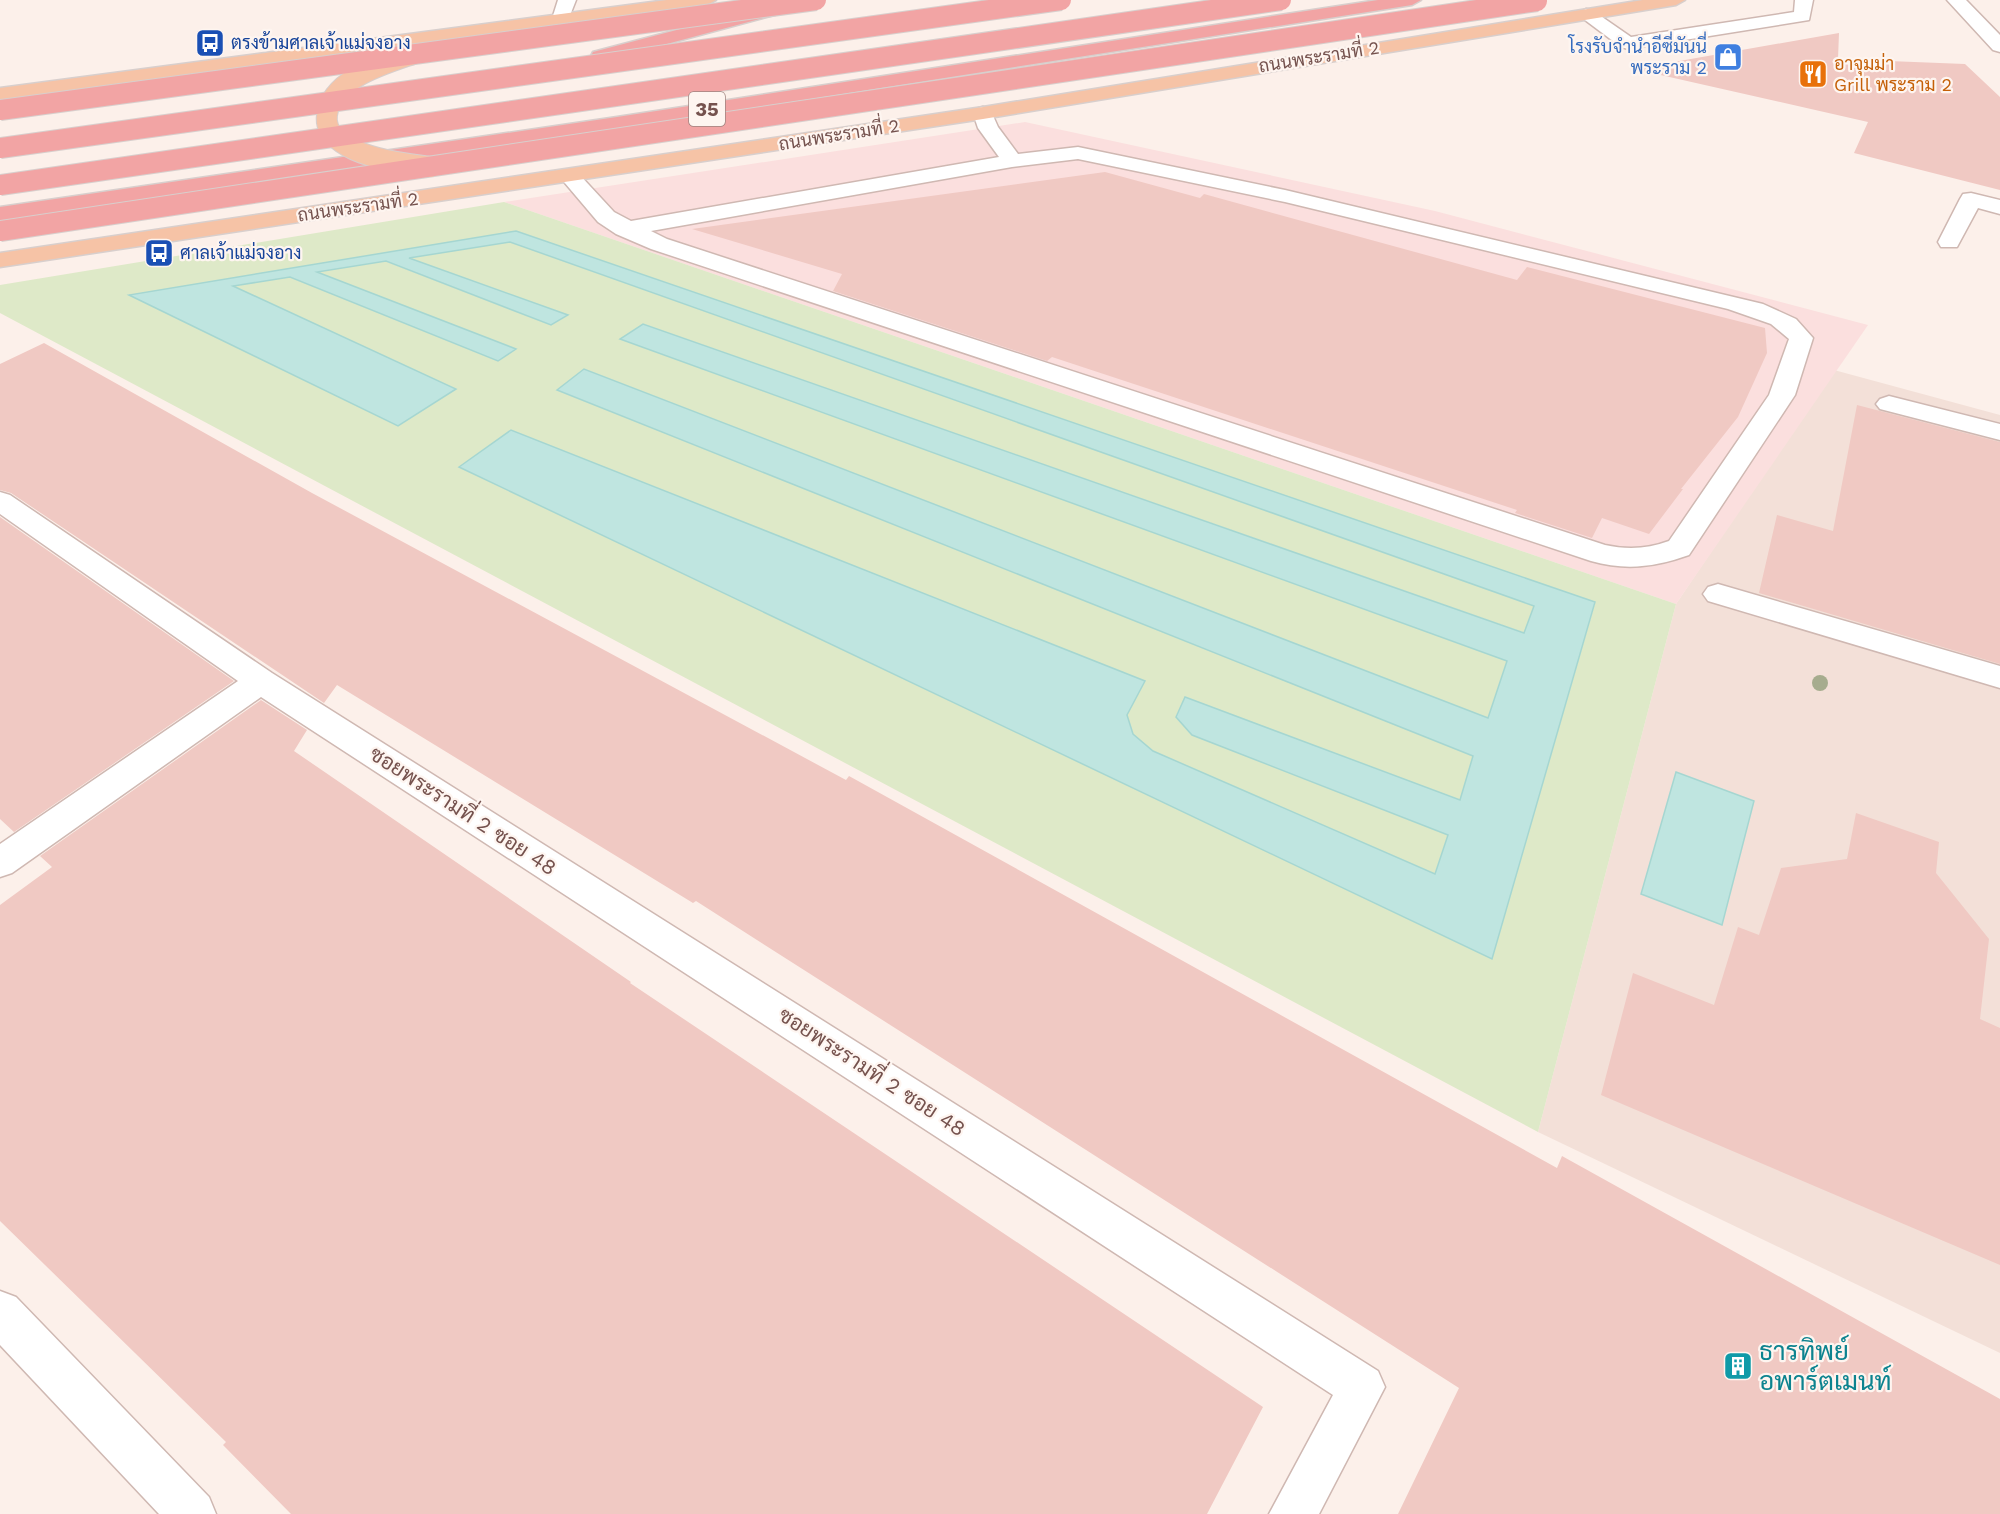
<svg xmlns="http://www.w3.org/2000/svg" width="2000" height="1514" viewBox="0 0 2000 1514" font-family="'Work Sans',Sarabun,sans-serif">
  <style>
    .residential { fill: #f3e0d8 }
    .commercial { fill: #fbdfde }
    .green { fill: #dee9c8; fill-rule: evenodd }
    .water { fill: #bfe5e0; stroke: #a5d6d1; stroke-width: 1.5 }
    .building { fill: #f0c9c3 }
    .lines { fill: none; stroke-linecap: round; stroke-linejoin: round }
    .minor-casing { stroke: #cfb8b2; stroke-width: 3 }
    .major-casing { stroke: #d8cfcd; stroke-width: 3 }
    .highway-casing { stroke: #d8cfcd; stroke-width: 3 }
    .minor { fill: #fff; fill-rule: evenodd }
    .major { fill: #f6c3a6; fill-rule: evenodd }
    .highway { fill: #f2a4a4; fill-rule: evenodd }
    .major-bridge-casing { stroke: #d8cfcd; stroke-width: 22; stroke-linecap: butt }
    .highway-bridge-casing { stroke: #d8cfcd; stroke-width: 22; stroke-linecap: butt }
    .major-bridge { stroke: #f6c3a6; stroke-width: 20 }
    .highway-bridge { stroke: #f2a4a4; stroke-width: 20 }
    .tree { fill: #a6ac8e }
    .labels { text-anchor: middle; stroke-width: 4.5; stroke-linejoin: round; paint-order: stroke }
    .far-transit-label { font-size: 18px; fill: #164399; stroke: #fef5f0; text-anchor: start }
    .far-shop-label { font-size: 18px; fill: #366cbe; stroke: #fef5f0; text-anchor: end }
    .far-street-label { font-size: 18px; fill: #75524e; stroke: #fef5f0 }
    .far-food-label { font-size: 18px; fill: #c56008; stroke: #fef5f0; text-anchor: start }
    .shield { fill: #fef5f0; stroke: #9e837f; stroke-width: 1.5 }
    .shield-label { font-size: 20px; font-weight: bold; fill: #75524e }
    .street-label { font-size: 21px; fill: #75524e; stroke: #fef5f0 }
    .near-culture-label { font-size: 26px; fill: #0d838f; stroke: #fef5f0; text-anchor: start }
  </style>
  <rect width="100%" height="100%" fill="#fcf0ea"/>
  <path class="residential" d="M1834,370L2000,415V1353L1538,1132L1676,604Z"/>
  <path class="commercial" d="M1025,122L1435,211L1868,325L1676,604L504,202Z"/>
  <path class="green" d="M504,202L1676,604L1538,1132L0,313V285ZM516,231L1595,603L1492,958L459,467L1145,681L1127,715L1133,734L1153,751L1435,874L1448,835L1193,735L1176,716L1185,698L1460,801L1474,756L557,390L584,369L1488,718L1507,661L621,339L643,324L1525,633L1534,606L510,242L407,258L567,316L551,325L385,261L316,272L516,349L498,361L290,277L232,286Z"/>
  <path class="water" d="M516,231L1595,602L1492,959L459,467L511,430L1145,681L1127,715L1133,734L1153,751L1435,874L1448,835L1192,735L1176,717L1185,697L1460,800L1473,756L557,390L584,369L1488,718L1507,661L620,339L643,324L1524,633L1534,606L510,242L409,258L568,315L551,325L386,261L317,272L516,349L498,361L290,277L233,286L456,389L398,426L129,295Z
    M1676,772L1754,801L1722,925L1641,894Z"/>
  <path class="building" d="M1839,33L1838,59L1965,64L2000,97V190L1854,153L1868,122L1634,69Z
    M1105,172L1200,198L1204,194L1517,280L1527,267L1765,328L1767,353L1738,417L1681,489H1683L1649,534L1602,518L1592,538L1515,513L1517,510L1052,357L1047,361L833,291L842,274L692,229Z
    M44,343L312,493L846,780L849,776L1557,1168L1562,1156L2000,1399V1514H1398L1459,1388L696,901L693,903L337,685L324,703L11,493L0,490V364Z
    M1857,405L2000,442V664L1759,593L1777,515L1833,531Z
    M0,517L234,681L14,832L0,819Z
    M261,700L307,730L294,751L631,982L630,983L1263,1407L1207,1514H291L223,1445L226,1442L0,1221V905L52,867L40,856Z
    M1856,813L1939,842L1936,873L1989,939L1980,1019L2000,1028V1265L1601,1095L1633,973L1714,1005L1738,927L1759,935L1781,868L1847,859Z"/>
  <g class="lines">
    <g class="minor-casing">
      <path id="minor" d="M558,0H576L567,23H555L552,19Z
        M1795,0H1813L1809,20L1628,49L1621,47L1577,14L1586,9L1592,10L1631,37L1794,12Z
        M1947,0H1966L2000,35V52L1993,50Z
        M983,107L990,109L998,127L1018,154L1078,147L1285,190L1763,304L1796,319L1813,338L1795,395L1689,555C1655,567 1626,571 1591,561L651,249L616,234L598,222L559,176L563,172H577L614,212L631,221L999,157L978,128L973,113L976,109ZM1078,159L1285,202L1728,309L1771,324L1789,339L1769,395L1669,541C1648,549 1627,550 1605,545L667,239L651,231L1012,167Z
        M1971,193L2000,200V214L1978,208L1957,247H1941L1938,242L1960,199L1963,194Z
        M1889,396L2000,424V440L1880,409L1876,404L1880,399Z
        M0,492L10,495L272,673L1378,1371L1385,1387L1319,1514H1269L1333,1395L261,697L12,873L0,877V844L238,681L0,514Z
        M1718,584L2000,666V688L1708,601L1703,594L1708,587Z
        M0,1291L16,1297L209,1497L216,1514H159L0,1345Z"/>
    </g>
    <g class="major-casing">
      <path id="major" d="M667,0H716L707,5L0,100V88Z
        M1643,0H1685L1676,5L983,119L0,267V253L983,107Z"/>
    </g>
    <g class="highway-casing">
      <path id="highway" d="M1378,0H1421L1412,5L617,129L0,221V207L617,117Z
        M772,5L778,6L781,10L778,14L600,62L591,56L593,52Z"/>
    </g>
    <use href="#minor" class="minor"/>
    <use href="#major" class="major"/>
    <use href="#highway" class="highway"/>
    <g class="major-bridge-casing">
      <path id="major-bridge" d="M413,54C384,64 331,79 327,115C324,135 346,147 362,153C384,161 407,164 430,167"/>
    </g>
    <g class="highway-bridge-casing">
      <path id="highway-bridge" d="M0,110L816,0
        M0,148L1061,0
        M0,185L1281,0
        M0,231L1537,1"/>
    </g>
    <use href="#major-bridge" class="major-bridge"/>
    <use href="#highway-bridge" class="highway-bridge"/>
  </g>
  <circle class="tree" cx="1820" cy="683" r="8"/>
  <defs>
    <g id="bus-square" transform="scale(1.5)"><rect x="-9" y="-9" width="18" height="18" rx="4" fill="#1a4fb4" stroke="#fef5f0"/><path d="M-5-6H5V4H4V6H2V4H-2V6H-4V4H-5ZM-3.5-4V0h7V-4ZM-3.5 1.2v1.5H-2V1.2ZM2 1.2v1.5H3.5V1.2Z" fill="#fff"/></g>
    <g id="shop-square" transform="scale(1.5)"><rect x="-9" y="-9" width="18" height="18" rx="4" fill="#3f7fe0" stroke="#fef5f0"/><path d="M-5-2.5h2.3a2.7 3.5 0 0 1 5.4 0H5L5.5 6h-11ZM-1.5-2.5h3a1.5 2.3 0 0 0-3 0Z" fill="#fff"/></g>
    <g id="restaurant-square" transform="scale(1.5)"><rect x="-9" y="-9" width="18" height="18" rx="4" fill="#e8710a" stroke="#fef5f0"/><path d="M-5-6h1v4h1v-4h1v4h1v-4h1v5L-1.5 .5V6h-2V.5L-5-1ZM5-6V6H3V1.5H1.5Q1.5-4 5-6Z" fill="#fff"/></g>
    <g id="building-square" transform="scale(1.5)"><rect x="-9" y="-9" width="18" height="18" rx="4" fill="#0f9aa8" stroke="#fef5f0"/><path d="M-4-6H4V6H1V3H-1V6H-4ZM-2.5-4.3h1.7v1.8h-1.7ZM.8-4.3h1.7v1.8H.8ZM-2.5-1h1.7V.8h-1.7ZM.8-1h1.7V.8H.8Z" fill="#fff"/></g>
  </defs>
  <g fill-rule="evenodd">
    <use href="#bus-square" x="210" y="43"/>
    <use href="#shop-square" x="1728" y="57"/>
    <use href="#restaurant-square" x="1813" y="74"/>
    <use href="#bus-square" x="159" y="253"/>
    <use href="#building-square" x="1738" y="1366"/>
  </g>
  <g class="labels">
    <g class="far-transit-label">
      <text x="231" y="49">ตรงข้ามศาลเจ้าแม่จงอาง</text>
      <text x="180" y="259">ศาลเจ้าแม่จงอาง</text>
    </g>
    <g class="far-shop-label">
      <text x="1707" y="53">โรงรับจำนำอีซี่มันนี่<tspan x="1707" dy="21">พระราม 2</tspan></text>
    </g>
    <g class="far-street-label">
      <text transform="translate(1319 57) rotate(-9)" y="6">ถนนพระรามที่ 2</text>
      <text transform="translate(839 135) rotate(-9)" y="6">ถนนพระรามที่ 2</text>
      <text transform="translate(358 207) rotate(-8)" y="6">ถนนพระรามที่ 2</text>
    </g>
    <g class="far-food-label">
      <text x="1834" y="70">อาจุมม่า<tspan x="1834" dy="21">Grill พระราม 2</tspan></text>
    </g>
    <rect class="shield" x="689" y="92" width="36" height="34" rx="4.5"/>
    <g class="shield-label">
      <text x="707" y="116">35</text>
    </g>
    <g class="street-label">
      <text transform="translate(463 811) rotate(33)" y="7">ซอยพระรามที่ 2 ซอย 48</text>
      <text transform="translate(872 1072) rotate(33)" y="7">ซอยพระรามที่ 2 ซอย 48</text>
    </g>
    <g class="near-culture-label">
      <text x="1759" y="1360">ธารทิพย์<tspan x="1759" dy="30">อพาร์ตเมนท์</tspan></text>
    </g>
  </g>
</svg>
